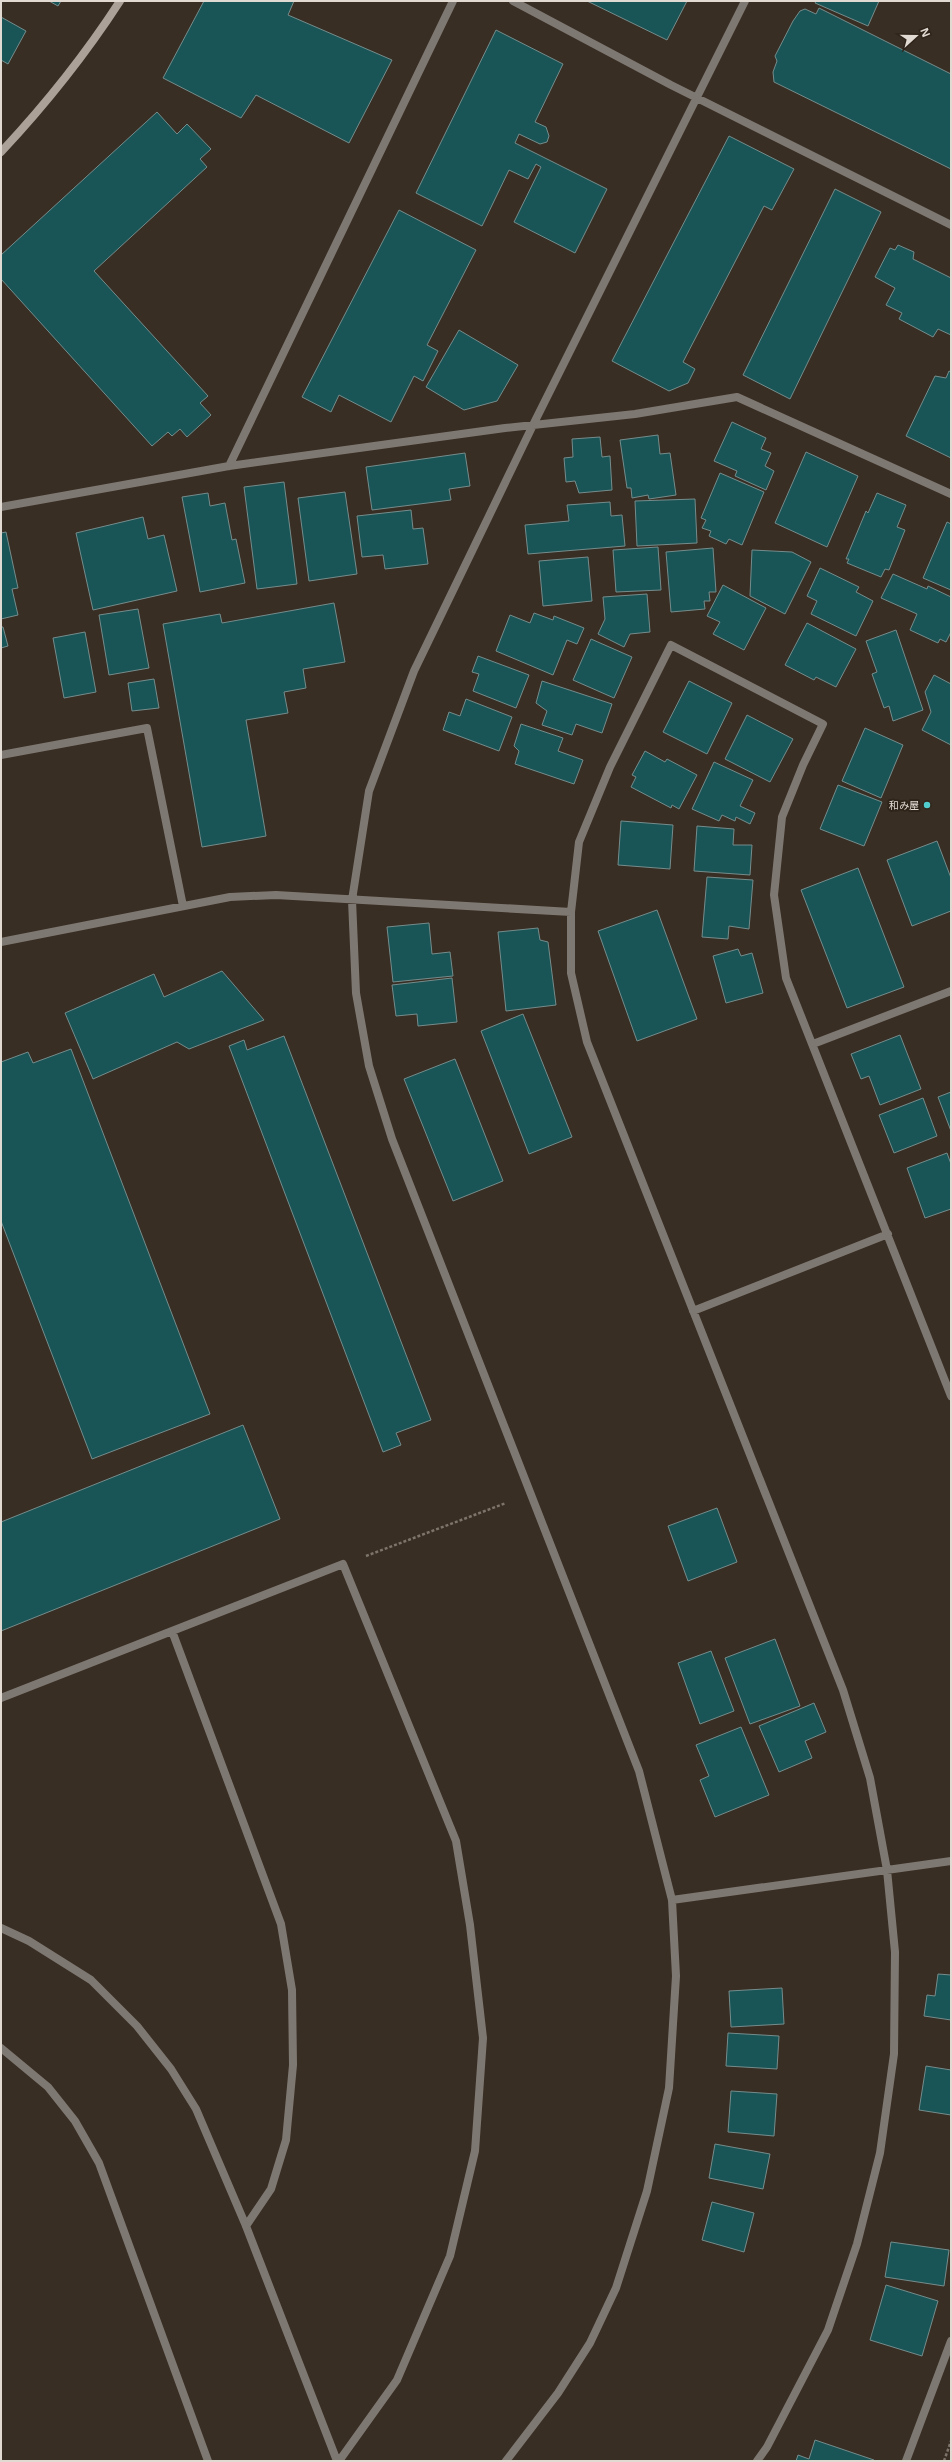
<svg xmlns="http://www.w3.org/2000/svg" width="952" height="2462" viewBox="0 0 952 2462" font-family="'Open Sans','Noto Sans JP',sans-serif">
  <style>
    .building { fill: #195556; stroke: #758c8c }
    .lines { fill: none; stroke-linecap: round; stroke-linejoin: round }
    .path { stroke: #7d746b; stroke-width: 2.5; stroke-dasharray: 3 2; stroke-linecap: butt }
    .street { stroke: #7e7873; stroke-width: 8 }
    .secondary { stroke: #aba198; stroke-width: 8 }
    .poi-dot { fill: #52cdce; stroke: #2f2419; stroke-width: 1.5 }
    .labels { text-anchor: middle; stroke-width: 4; stroke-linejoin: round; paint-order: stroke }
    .poi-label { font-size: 10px; fill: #e1dad3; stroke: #2f2419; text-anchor: end }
  </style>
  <rect width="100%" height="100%" fill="#392e23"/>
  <path class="building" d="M49,1H61L58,6Z
    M204,1H294L288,15L392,60L349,143L256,95L241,118L163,78Z
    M587,1H687L667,40Z
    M816,1H879L868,26L815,3Z
    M819,8L951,74V169L774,82L773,72L777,61L775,56L793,21L800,11L805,9L816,14Z
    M1,17L26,31L8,64L1,60Z
    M496,30L563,64L535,122L546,127L549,136L547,142L540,144L519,134L515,143L607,189L575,253L514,222L541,167L536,164L528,179L509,170L482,226L416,193Z
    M157,112L177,134L187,124L211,149L200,159L207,167L94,271L208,396L200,403L211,415L187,437L180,429L172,436L168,432L152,446L1,279V255Z
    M729,136L794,169L772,210L764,206L683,362L695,369L688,383L669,391L612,361Z
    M835,189L881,212L790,399L743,375Z
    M399,210L476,250L427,345L438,351L423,381L414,376L391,422L339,395L331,412L302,397Z
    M898,245L914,252L913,259L951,278V335L938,329L933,337L899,319L902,313L886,305L895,288L875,277L890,248L895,250Z
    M459,330L518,365L497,401L464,410L426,387Z
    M949,371L951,372V458L906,436L935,376L946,378Z
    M732,422L766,438L761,449L771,453L765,466L774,471L766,490L735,476L737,471L714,461Z
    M658,435L660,454L670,453L676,495L649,499L648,495L632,498L631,488H627L620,440Z
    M600,437L602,457L610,456L612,490L579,493L575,481L566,482L564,458L573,457L572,439Z
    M806,452L858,476L827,547L775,523Z
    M465,453L470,486L449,489L451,500L372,510L366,467Z
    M720,473L764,492L742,545L729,539L726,544L709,536L711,531L702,528L706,520L701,518Z
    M284,482L297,584L257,589L244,487Z
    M345,492L357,574L309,581L298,498Z
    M208,493L210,506L225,503L232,540L236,539L245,583L200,592L182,497Z
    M877,493L906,505L897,527L905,530L889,570L885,569L881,577L847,563L849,559H846L866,511L868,513Z
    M695,499L697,543L637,546L635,501Z
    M610,502L611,516L622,515L625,546L528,554L525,525L569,521L567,505Z
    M411,510L413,529L423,528L428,564L385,569L383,555L362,557L357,516Z
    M143,517L148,539L164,535L177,591L93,610L76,533Z
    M947,522L951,524V590L923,578Z
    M6,532L18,588L12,589L18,615L1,619V533Z
    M658,547L661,590L616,592L613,550Z
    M713,548L716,592H709L710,601H704L705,609L671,612L666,552Z
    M752,550L792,552L811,562L785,614L750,596Z
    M588,557L592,601L543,606L539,561Z
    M820,568L859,587L856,592L873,601L856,636L811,614L817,601L807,596Z
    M893,574L927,589L928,586L951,597V632L946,642L940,639L938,643L910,630L917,614L881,598Z
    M723,585L766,608L744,650L713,634L720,622L707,616Z
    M647,594L650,632L630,634L624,647L598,634L605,619L603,597Z
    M334,603L345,662L303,669L306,688L284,692L288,713L246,720L266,836L202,847L163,624L220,614L222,623Z
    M138,609L149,668L109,675L99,615Z
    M534,613L553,620L554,616L584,628L577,644L567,640L553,675L496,651L510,615L530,623Z
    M807,623L856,649L836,687L816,677L814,680L785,665Z
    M1,627H3L8,646L1,648Z
    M896,630L923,710L893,721L889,706L884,708L872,674L877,672L866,641Z
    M85,632L96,692L64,698L53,638Z
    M591,639L632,657L614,698L573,680Z
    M478,656L529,675L516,708L473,691L479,674L472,672Z
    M934,675L951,684V745L922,730L931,712L925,692Z
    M154,679L159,708L132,711L128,683Z
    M542,681L612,704L602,733L576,724L572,735L542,725L547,711L536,703Z
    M689,681L732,703L707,754L663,732Z
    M466,699L512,717L499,751L443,730L449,712L460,716Z
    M747,715L793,739L770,782L725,759Z
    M521,724L563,738L558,751L583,760L574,784L515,764L519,751L514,746Z
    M865,728L903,745L881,798L842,781Z
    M645,751L665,762L667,759L697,775L679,809L672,805L671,808L631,787L636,777L632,775Z
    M714,762L753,780L740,806L755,813L750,824L736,817L735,821L722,815L719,821L692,809Z
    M838,785L882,802L864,846L820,829Z
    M621,821L673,825L670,869L618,865Z
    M697,826L734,829L733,845H752L750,875L694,871Z
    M937,841L951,878V911L912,926L887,860Z
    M858,868L904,987L847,1008L801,890Z
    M707,877L753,880L749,929L729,926L728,939L702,937Z
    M657,910L697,1019L637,1041L598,931Z
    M429,923L432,954L450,952L453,976L393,982L387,927Z
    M538,928L540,940L548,942L556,1005L506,1011L498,932Z
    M738,949L741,956L752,953L763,993L726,1003L713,956Z
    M222,971L264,1020L189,1049L177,1042L93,1079L65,1013L154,974L164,997Z
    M452,978L457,1022L418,1026L417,1014L396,1016L392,985Z
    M523,1014L572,1137L529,1154L481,1031Z
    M900,1035L921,1089L880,1105L869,1076L861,1079L851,1054Z
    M284,1036L431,1420L396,1433L401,1445L383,1452L229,1046L244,1040L247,1050Z
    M71,1049L210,1414L92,1459L1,1221V1062L28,1052L33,1063Z
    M455,1059L503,1181L453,1201L404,1079Z
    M951,1092V1131L938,1097Z
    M923,1098L937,1136L894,1153L879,1115Z
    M947,1153L951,1164V1209L925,1218L907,1168Z
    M243,1425L280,1519L1,1631V1522Z
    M717,1508L737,1562L688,1581L668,1526Z
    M775,1639L800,1706L750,1724L725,1658Z
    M711,1651L734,1711L700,1724L678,1663Z
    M814,1703L826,1732L805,1741L812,1758L779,1772L759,1726Z
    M741,1727L769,1795L715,1817L700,1780L709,1776L696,1745Z
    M938,1974L951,1975V2020L924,2016L927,1995L935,1996Z
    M782,1988L784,2024L731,2027L729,1991Z
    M728,2033L779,2036L777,2069L726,2066Z
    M926,2066L951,2070V2115L919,2110Z
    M731,2091L777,2094L774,2136L728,2132Z
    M715,2144L770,2154L763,2189L709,2178Z
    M712,2202L754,2213L744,2252L702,2240Z
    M891,2242L949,2250L944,2286L885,2277Z
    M886,2285L938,2301L922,2356L870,2340Z
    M815,2440L874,2460L873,2461H796L798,2455L809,2459Z"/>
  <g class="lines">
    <path class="path" d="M366,1556L506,1503
      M944,2461L951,2441"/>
    <path class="street" d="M513,1L671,85L951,225
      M229,466L453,1
      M1,507L229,466L505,428L635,414L737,397L951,494
      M1,755L147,728L183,906
      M1,942L230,897L276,895L571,912
      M813,1044L951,991
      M693,1311L888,1234
      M172,1631L281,1924L292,1990L293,2065L286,2140L271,2189L246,2226
      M1,1698L343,1564L456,1841L470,1925L483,2038L475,2151L450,2256L397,2380L339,2461
      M672,1900L951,1861
      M1,1928L29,1941L91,1980L137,2026L171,2069L196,2109L246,2226L337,2461
      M1,2048L48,2087L75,2121L99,2163L208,2461
      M506,2461L558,2393L590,2343L616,2288L647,2191L669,2088L676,1976L672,1900L639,1771L392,1139L369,1066L356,993L352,900L369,791L414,671L533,425L745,1
      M757,2461L767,2447L828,2330L857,2244L880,2153L894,2054L895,1952L887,1870L870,1778L843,1690L587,1042L571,973V912L579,842L610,767L671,645L823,724L803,765L782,817L774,895L786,978L951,1396
      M906,2461L951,2341"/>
    <path class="secondary" d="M1,152C45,105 85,55 120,1"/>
  </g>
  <circle class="poi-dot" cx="927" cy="805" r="4"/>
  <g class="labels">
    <g class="poi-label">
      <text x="919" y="809">和み屋</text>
    </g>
  </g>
  <rect width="952" height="2462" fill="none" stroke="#e1dad3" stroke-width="4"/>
  <g transform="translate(916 36) rotate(69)" stroke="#2f2419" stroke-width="3" paint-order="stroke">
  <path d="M0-3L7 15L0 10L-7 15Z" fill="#e1dad3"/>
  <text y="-6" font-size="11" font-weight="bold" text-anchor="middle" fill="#e1dad3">N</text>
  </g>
</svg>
